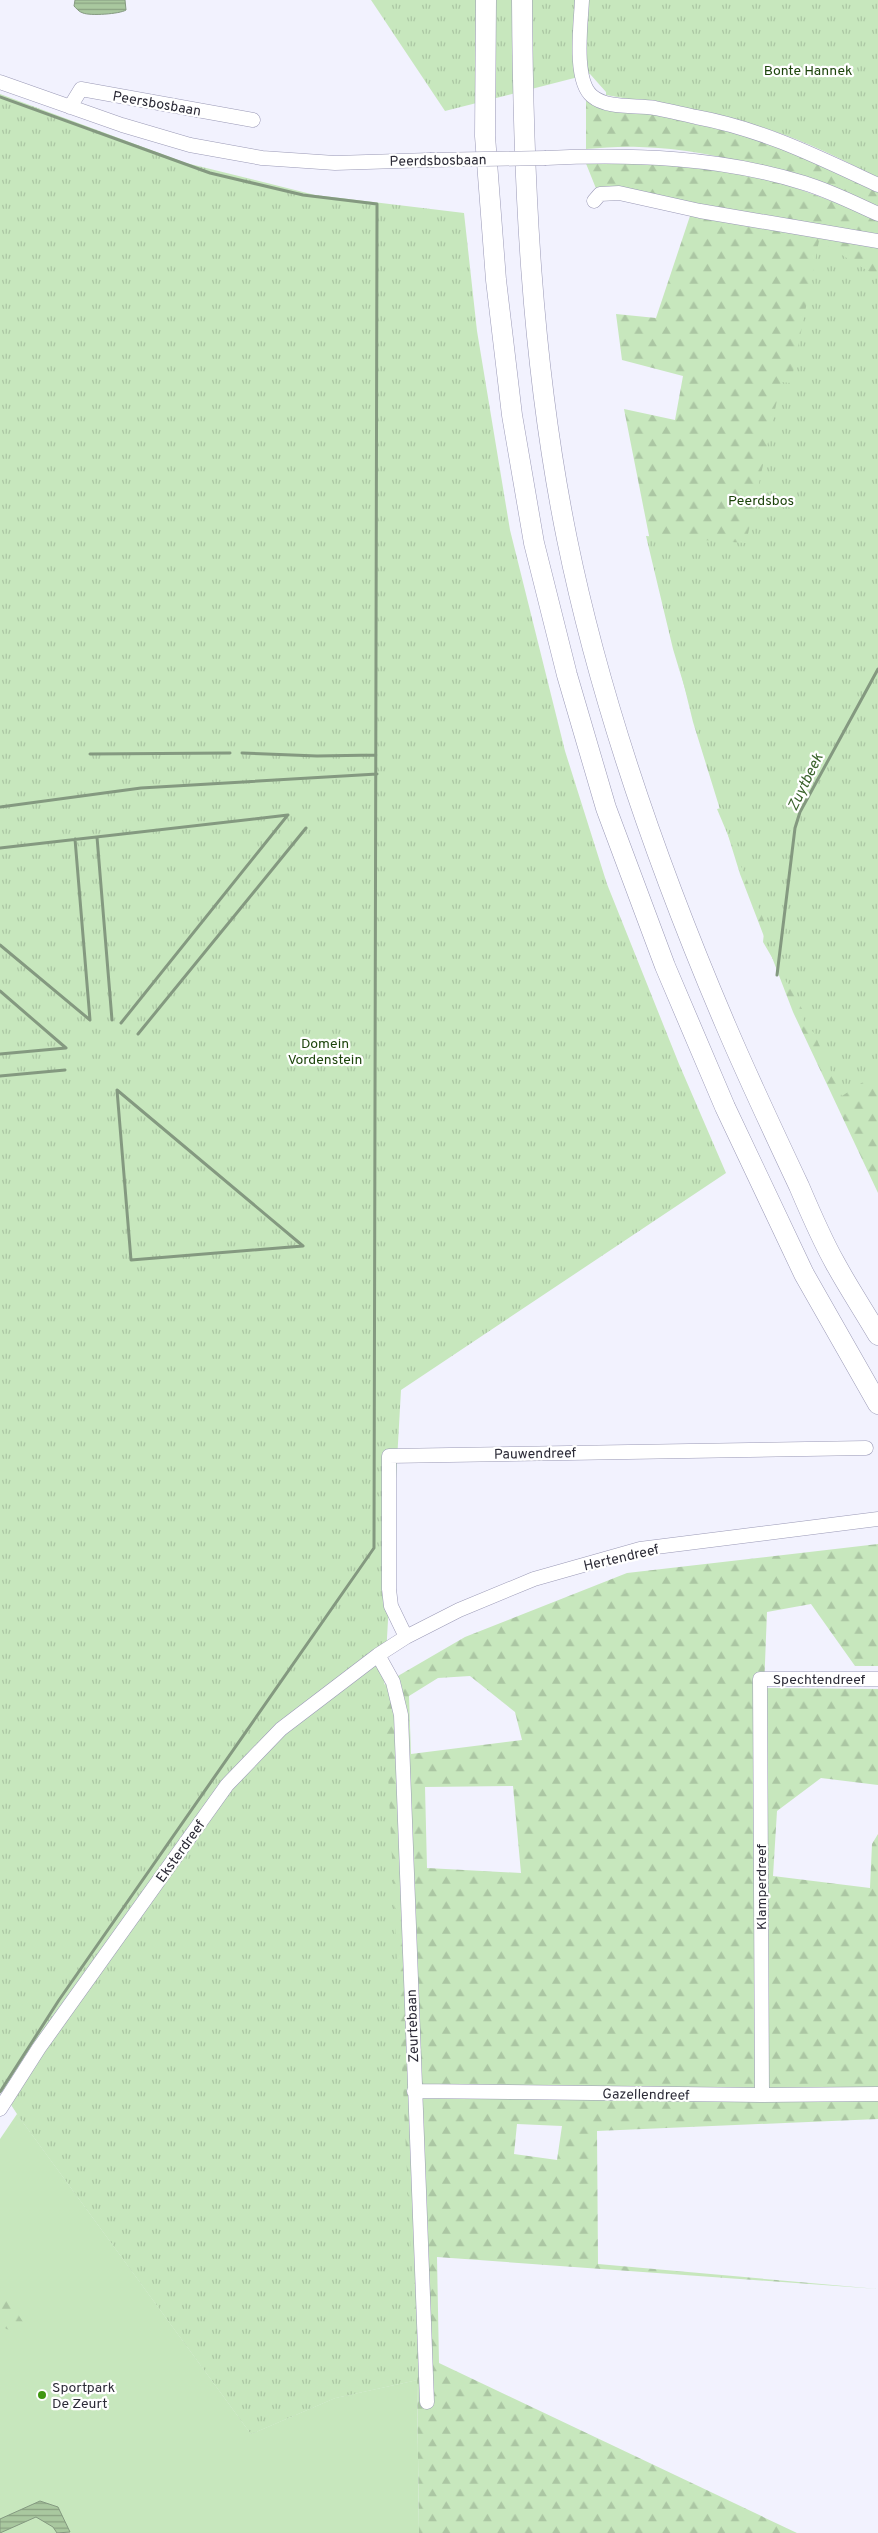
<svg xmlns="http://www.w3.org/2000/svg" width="878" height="2533" viewBox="0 0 878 2533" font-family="Overpass,sans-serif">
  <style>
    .grass { fill: #c7e7bd }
    .forest { fill: url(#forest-firs); fill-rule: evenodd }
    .park { fill: url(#park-tufts) }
    .water { fill: url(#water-rules); stroke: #849980 }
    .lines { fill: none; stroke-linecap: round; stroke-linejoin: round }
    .stream { stroke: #849980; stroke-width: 3 }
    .minor-casing { stroke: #9a99b6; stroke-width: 15 }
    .highway-casing { stroke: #9a99b6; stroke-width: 21 }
    .minor { stroke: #fff; stroke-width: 14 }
    .highway { stroke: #fff; stroke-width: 20 }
    .minor-bridge-casing { stroke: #9a99b6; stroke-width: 15; stroke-linecap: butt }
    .minor-bridge { stroke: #fff; stroke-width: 14 }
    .poi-dot { fill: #3f9710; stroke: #fff; stroke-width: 2 }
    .labels { text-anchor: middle; stroke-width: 4.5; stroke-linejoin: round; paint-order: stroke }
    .park-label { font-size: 14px; fill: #1d450c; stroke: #fff }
    .street-label { font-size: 14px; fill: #2c2b37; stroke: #fff }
    .poi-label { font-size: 14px; fill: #2c2b37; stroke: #fff; text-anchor: start }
    .water-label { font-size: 15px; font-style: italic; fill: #3a632c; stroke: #fff }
  </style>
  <defs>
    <pattern id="forest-firs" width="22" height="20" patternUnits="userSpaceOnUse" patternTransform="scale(1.25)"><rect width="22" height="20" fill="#c7e7bd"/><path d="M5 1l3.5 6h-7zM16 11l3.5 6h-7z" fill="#abc6a3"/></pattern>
    <pattern id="park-tufts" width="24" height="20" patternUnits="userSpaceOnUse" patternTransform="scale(1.25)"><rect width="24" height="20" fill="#c7e7bd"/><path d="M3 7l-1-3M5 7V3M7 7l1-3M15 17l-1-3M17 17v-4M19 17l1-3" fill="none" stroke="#abc6a3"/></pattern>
    <pattern id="water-rules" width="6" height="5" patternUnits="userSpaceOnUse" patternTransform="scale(1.25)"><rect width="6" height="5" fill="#a9c89f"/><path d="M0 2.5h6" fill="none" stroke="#8aa382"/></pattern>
  </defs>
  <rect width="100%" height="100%" fill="#f2f2fe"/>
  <path class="grass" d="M17,2114L251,2434L335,2398L417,2380L419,2533H0V2139Z"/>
  <path class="forest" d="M586,99L705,124L755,137L878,188V207C801,179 722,149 639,147C621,146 603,148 586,149Z
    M623,160L718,168L785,184L878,218V1193L793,1012L740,874L693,722L656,571L624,409L675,420L683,376L622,360L616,314L656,318L694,204L597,191L585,161Z
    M878,1544V1666H855L811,1604L767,1612L764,1688L878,1689V1785L821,1778L777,1811L773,1876L870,1888L872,1844L878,1834V2119L597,2131L598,2264L878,2289L437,2257L439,2363L797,2533H419L417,2380L335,2398L251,2434L17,2114L230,1813L337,1717L391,1680L465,1637L627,1573ZM470,1676L515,1712L522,1740L411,1754L409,1696L438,1678ZM513,1786L521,1873L427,1868L425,1787ZM517,2124L562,2126L557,2160L514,2154Z
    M0,2287L29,2331L26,2333L6,2329L0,2319Z"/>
  <path class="park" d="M371,0H878V178C843,160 808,142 770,130C717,112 661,105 606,95V92L590,74L445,111Z
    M0,94L186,163L315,195L464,213L477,331L510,530L565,751L607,884L679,1064L726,1173L401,1390L384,1691L417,2380L335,2398L251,2434L17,2114L0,2088Z
    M819,241L878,277V1072L842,1096L813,1031L810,1035L803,1019L805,1014L763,942L765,923L717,809L721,808L673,649L646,536L746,543L781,382L791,383Z"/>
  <path class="water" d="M75,0H125L126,10C120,14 90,16 83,13C79,12 76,8 74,6Z
    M40,2501L58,2507L70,2532L57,2533L53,2527L36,2517L0,2533V2519Z"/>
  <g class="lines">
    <path class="stream" d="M0,97L210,173L303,195L377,204V212L374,1548L59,2000L0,2092
      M242,753L317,756L376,755
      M90,754L230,753
      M0,807L141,788L377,774
      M97,837L112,1020
      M0,848L288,815
      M0,945L90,1020L75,839
      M777,975L795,828L800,812L878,669
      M0,991L66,1048L0,1054
      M121,1023L287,816
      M138,1034L306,828
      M0,1076L65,1070
      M117,1090L303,1246L131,1260Z"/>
    <g class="minor-casing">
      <path id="minor" d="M582,0C581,23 573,80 592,96C607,109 636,105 655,108C669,111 683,114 696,117C762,129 818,157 878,185
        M0,82L122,125L190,145L262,158L335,163L430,160
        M70,107L81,89L253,120
        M546,158C633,154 720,157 804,183C830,191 854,203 878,214
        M594,201L600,194L619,193L700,211L878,241
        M406,1637L391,1606L389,1589V1456L866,1448
        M378,1655L393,1682L401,1715L427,2402
        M414,2091L762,2095L878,2094
        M762,2095L760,1679H878
        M0,2109L39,2048L227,1785L281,1729L378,1655L406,1637L459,1610L534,1579L640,1549L878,1519"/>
    </g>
    <g class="highway-casing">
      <path id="highway" d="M486,0L485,136L496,280L512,415L534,543L567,675L606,808L665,966L725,1107L804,1274L878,1404
        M522,0C523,180 531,362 567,539C601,706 659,869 726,1026C749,1080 774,1133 799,1186C810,1212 821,1238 835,1263C848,1287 864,1311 878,1335"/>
    </g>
    <use href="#minor" class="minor"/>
    <use href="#highway" class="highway"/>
    <g class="minor-bridge-casing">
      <path id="minor-bridge" d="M430,160L546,158"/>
    </g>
    <use href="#minor-bridge" class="minor-bridge"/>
  </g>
  <circle class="poi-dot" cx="42" cy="2395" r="5"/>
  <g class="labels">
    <g class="park-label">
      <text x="808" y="75">Bonte Hannek</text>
      <text x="761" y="505">Peerdsbos</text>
      <text x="325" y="1048">Domein<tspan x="325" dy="16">Vordenstein</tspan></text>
    </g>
    <g class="street-label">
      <text transform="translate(157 103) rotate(10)" y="5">Peersbosbaan</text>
      <text transform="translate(438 160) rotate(-1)" y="5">Peerdsbosbaan</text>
      <text transform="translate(535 1453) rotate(-1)" y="5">Pauwendreef</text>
      <text transform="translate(621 1557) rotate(-13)" y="5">Hertendreef</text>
      <text x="819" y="1684">Spechtendreef</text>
      <text transform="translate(180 1851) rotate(-54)" y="5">Eksterdreef</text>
      <text transform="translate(761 1887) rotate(-90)" y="5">Klamperdreef</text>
      <text transform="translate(412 2026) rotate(-92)" y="5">Zeurtebaan</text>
      <text transform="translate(646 2094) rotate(1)" y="5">Gazellendreef</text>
    </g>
    <g class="poi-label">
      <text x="52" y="2392">Sportpark<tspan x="52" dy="16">De Zeurt</tspan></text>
    </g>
    <g class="water-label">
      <text transform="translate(805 782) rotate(-64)" y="5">Zuytbeek</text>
    </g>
  </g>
</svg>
